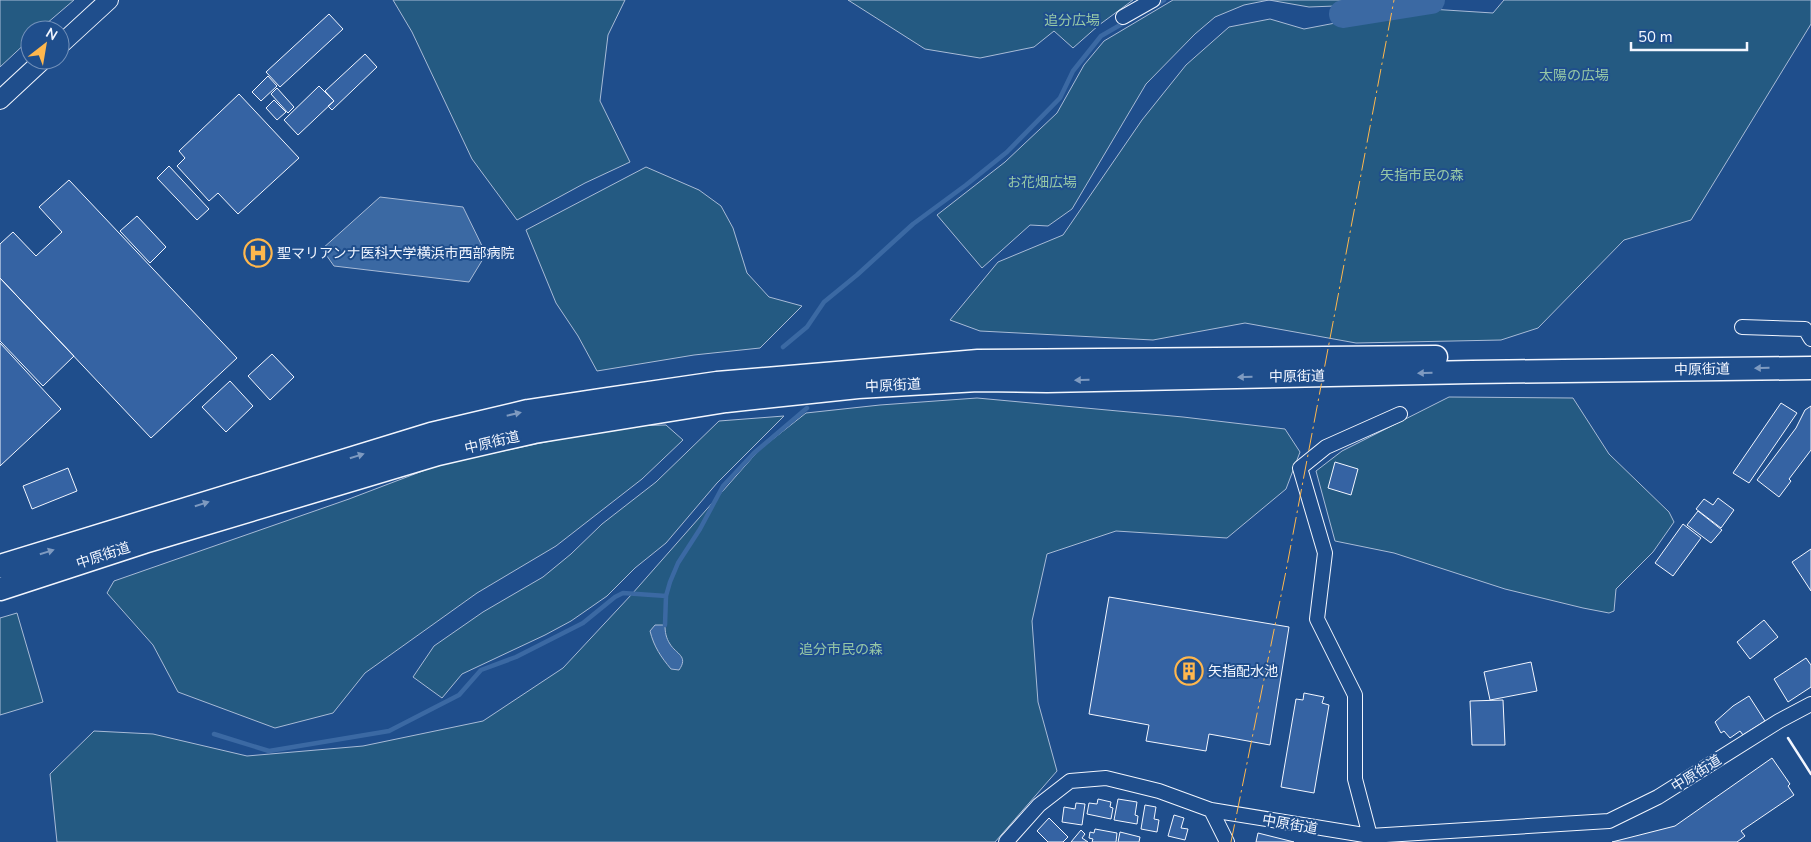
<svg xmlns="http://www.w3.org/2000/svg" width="1811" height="842" viewBox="0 0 1811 842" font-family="'Nunito Sans','Noto Sans JP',sans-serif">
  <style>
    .green { fill: #245a82; stroke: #a8bbd7 }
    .water { fill: #3b69a3; stroke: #a8bbd7 }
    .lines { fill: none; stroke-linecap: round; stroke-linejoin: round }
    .stream { stroke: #3b69a3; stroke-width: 4.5 }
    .river { stroke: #3b69a3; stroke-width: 28 }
    .building { fill: #3563a3; stroke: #f2f6ff }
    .minor-casing { stroke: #f2f6ff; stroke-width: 16 }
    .tertiary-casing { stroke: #f2f6ff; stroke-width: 20 }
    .primary-casing { stroke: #f2f6ff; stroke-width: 25 }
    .minor { stroke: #1f4e8c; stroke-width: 14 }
    .tertiary { stroke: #1f4e8c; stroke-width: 18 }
    .primary { stroke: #1f4e8c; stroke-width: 22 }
    .wall { stroke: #f2f6ff; stroke-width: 2.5 }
    .power { stroke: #ffb74d; stroke-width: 1; stroke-dasharray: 18 4 2.5 4; stroke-linecap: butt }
    .oneway { fill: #7e9ac0 }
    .labels { text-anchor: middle; stroke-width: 4; stroke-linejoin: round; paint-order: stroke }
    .park-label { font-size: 14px; fill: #97c8a6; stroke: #1f4e8c }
    .poi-label { font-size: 14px; fill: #f2f6ff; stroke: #1f4e8c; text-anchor: start }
    .street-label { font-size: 14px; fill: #f2f6ff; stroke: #1f4e8c }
  </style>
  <rect width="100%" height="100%" fill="#1f4e8c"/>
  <path class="green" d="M0,0H74L39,30H30V39L0,67Z
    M393,0H625L608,35L600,101L630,162L585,183L517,220L472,159L412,32Z
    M848,0H1133L1099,25L1073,48L1054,31L1034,47L980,58L925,49Z
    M1173,0H1380L1335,6L1309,7L1269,0L1244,5L1215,17L1195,34L1146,84L1072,209L1048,226L1030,225L982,268L937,215L1005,162L1057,113L1084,65L1104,41Z
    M1504,0H1811V24L1691,220L1624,240L1538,328L1501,340L1356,343L1245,323L1153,340L980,331L950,320L998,262L1063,235L1142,120L1186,65L1229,27L1270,19L1304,29L1414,8L1493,13Z
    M646,167L699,190L721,206L733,228L747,273L769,297L802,306L760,348L694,355L597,371L578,336L556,303L526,230Z
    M1449,397L1573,398L1609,454L1669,512L1674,522L1653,552L1616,589L1614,611L1609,613L1583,608L1505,589L1394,553L1335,541L1316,471L1342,451Z
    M977,398L1183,417L1285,429L1300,452L1286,489L1227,538L1116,531L1047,554L1032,621L1038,702L1057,771L995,842H57L50,774L94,731L153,734L247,756L363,746L483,721L563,668L632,594L759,450L806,413L880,405Z
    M784,416L717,483L666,543L635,568L607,596L571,621L545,635L462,674L442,698L413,677L434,646L483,612L543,577L571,554L602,524L656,482L719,421Z
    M666,425L683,440L642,479L556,546L477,593L365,673L333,713L275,728L178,692L153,645L107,593L114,581L349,499L441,464L622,426Z
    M17,613L43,702L0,715V618Z"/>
  <path class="water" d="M380,197L463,207L486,254L469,282L334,266L322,249Z
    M655,625H665C665,632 666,638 670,644C676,654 689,656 679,670L671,669C661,657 654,647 650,631Z"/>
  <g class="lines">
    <path class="stream" d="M1156,5L1164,0
      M783,347L807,327L824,302L857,275L913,224L966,185L1007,152L1060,98L1073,71L1101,36L1127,21
      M665,625L666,596
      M214,734L269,751L389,731L459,695L481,670L516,657L583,623L615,597L623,593L666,596L670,582L678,563L700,529L723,486L754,453L807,408"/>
    <path class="river" d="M1343,14L1431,0"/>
  </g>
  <path class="building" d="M329,14L343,29L280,87L266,72Z
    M365,54L377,67L332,110L328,106L334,101L325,91Z
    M268,76L277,86L261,101L252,92Z
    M319,86L334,101L298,135L284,120Z
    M277,88L294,107L288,113L271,94Z
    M239,94L299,158L238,214L218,193L209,201L177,166L185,158L179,151Z
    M274,100L286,112L277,120L266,108Z
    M169,166L209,209L197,220L157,178Z
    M69,180L237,358L151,438L0,278V244L13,232L36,256L62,232L39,207Z
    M137,216L166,247L150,263L120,231Z
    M0,278L74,356L43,386L0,341Z
    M0,343L61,409L0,466Z
    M272,354L294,377L270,400L248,376Z
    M230,381L253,406L226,432L202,407Z
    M1781,403L1797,413L1749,483L1733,473Z
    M1811,406V450L1789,479L1791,481L1779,497L1757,480L1796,428L1805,410Z
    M1335,462L1358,469L1351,495L1328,488Z
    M68,468L77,491L32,509L23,486Z
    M1718,498L1734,510L1721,528L1696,509L1704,499L1713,505Z
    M1698,511L1722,530L1711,543L1687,525Z
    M1683,524L1701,538L1673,576L1655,563Z
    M1811,549V591L1792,562Z
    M1109,597L1289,627L1270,745L1209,734L1206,751L1146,741L1149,725L1089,714Z
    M1764,620L1778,637L1750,659L1737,642Z
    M1806,658L1811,665V687L1788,702L1774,679Z
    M1531,662L1537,691L1490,700L1484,672Z
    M1304,693L1324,697L1322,703L1329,705L1314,793L1281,787L1296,699L1303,700Z
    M1749,696L1765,721L1743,735L1740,731L1730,738L1724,731L1721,733L1715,722L1733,706Z
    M1503,700L1505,745H1472L1470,701Z
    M1772,758L1790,784L1788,786L1794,795L1741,831L1745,836L1737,842H1612L1675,826Z
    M1098,799L1111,802L1110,807L1113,808L1111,819L1087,814L1089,803L1097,804Z
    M1118,799L1137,802L1135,815L1138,816L1137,824L1114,820Z
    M1076,803L1085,804L1082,825L1062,822L1064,807L1075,809Z
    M1145,805L1156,807L1154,819L1159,820L1157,832L1141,829Z
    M1174,815L1184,818L1181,828L1188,829L1185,840L1168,836Z
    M1049,818L1068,837L1063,842H1048L1037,831Z
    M1095,829L1117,833L1116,842H1092L1093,839L1089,838L1090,832L1094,833Z
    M1081,830L1085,834L1082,838L1088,842H1071Z
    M1120,832L1140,837L1139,842H1118Z
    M1258,833L1294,842H1256Z"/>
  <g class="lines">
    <g class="minor-casing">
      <path id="minor" d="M1123,17L1153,0
        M1742,327L1805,329L1811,339
        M1211,810L1227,842
        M1370,836L1355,779V695L1317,619L1325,553L1300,468L1326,447L1400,414
        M1006,842L1039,805L1070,781L1106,778L1159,791L1211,810L1370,836L1609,821L1658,797L1779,721L1811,704"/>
    </g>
    <g class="tertiary-casing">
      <path id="tertiary" d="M60,45L109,0
        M0,100L43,60"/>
    </g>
    <g class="primary-casing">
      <path id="primary" d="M0,566L431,434L528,411L600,400L717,383L978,361L1436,357
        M0,589L144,542L438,454L534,432L726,401L858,387L978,380L1047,381L1472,372L1811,368"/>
    </g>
    <use href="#minor" class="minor"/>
    <use href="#tertiary" class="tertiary"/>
    <use href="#primary" class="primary"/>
    <path class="wall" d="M1788,738L1811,774"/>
    <path class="power" d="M1231,842L1286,571L1394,0"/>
  </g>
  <defs><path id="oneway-solid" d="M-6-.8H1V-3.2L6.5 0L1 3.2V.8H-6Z" transform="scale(1.25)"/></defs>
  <g class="oneway">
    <use href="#oneway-solid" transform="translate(1762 368) rotate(179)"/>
    <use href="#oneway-solid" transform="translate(1425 373) rotate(179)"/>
    <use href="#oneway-solid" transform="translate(1245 377) rotate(179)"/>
    <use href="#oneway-solid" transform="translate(1082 380) rotate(179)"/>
    <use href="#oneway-solid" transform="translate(514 414) rotate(-13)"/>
    <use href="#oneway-solid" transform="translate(357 456) rotate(-17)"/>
    <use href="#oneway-solid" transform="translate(202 504) rotate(-17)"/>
    <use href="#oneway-solid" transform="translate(47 552) rotate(-17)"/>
  </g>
  <defs>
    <g id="hospital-ring" transform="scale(1.4375)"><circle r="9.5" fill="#1f4e8c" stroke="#ffb74d" stroke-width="1.5"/><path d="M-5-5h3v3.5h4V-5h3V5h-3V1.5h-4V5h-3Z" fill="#ffb74d"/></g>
    <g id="building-ring" transform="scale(1.4375)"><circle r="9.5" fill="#1f4e8c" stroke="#ffb74d" stroke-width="1.5"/><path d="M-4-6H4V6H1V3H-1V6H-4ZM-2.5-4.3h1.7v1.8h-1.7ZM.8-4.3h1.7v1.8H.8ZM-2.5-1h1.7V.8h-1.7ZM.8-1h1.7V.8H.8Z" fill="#ffb74d"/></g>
  </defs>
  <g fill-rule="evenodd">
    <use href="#hospital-ring" x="258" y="253"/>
    <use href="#building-ring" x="1189" y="671"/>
  </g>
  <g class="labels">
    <g class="park-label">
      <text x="1072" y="25">追分広場</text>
      <text x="1574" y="80">太陽の広場</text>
      <text x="1422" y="180">矢指市民の森</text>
      <text x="1042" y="187">お花畑広場</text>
      <text x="841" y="654">追分市民の森</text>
    </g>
    <g class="poi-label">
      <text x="277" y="258">聖マリアンナ医科大学横浜市西部病院</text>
      <text x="1208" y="676">矢指配水池</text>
    </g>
    <g class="street-label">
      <text transform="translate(1702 369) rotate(-1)" y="5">中原街道</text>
      <text transform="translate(1297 376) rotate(-1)" y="5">中原街道</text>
      <text transform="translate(893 385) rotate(-3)" y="5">中原街道</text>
      <text transform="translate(492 442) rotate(-13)" y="5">中原街道</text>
      <text transform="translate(103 555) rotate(-18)" y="5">中原街道</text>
      <text transform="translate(1696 773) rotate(-32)" y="5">中原街道</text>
      <text transform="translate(1290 824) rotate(10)" y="5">中原街道</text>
    </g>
  </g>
  <g transform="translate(45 45) rotate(31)"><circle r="24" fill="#1f4e8c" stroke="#7391ba"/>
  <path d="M0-4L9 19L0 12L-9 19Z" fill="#ffb74d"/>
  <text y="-8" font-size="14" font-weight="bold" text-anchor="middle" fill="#f2f6ff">N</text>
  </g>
  <path d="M1631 42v8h116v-8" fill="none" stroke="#f2f6ff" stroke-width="2.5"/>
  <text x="1638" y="42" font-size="15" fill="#f2f6ff" stroke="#1f4e8c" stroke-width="4" paint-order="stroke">50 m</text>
</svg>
